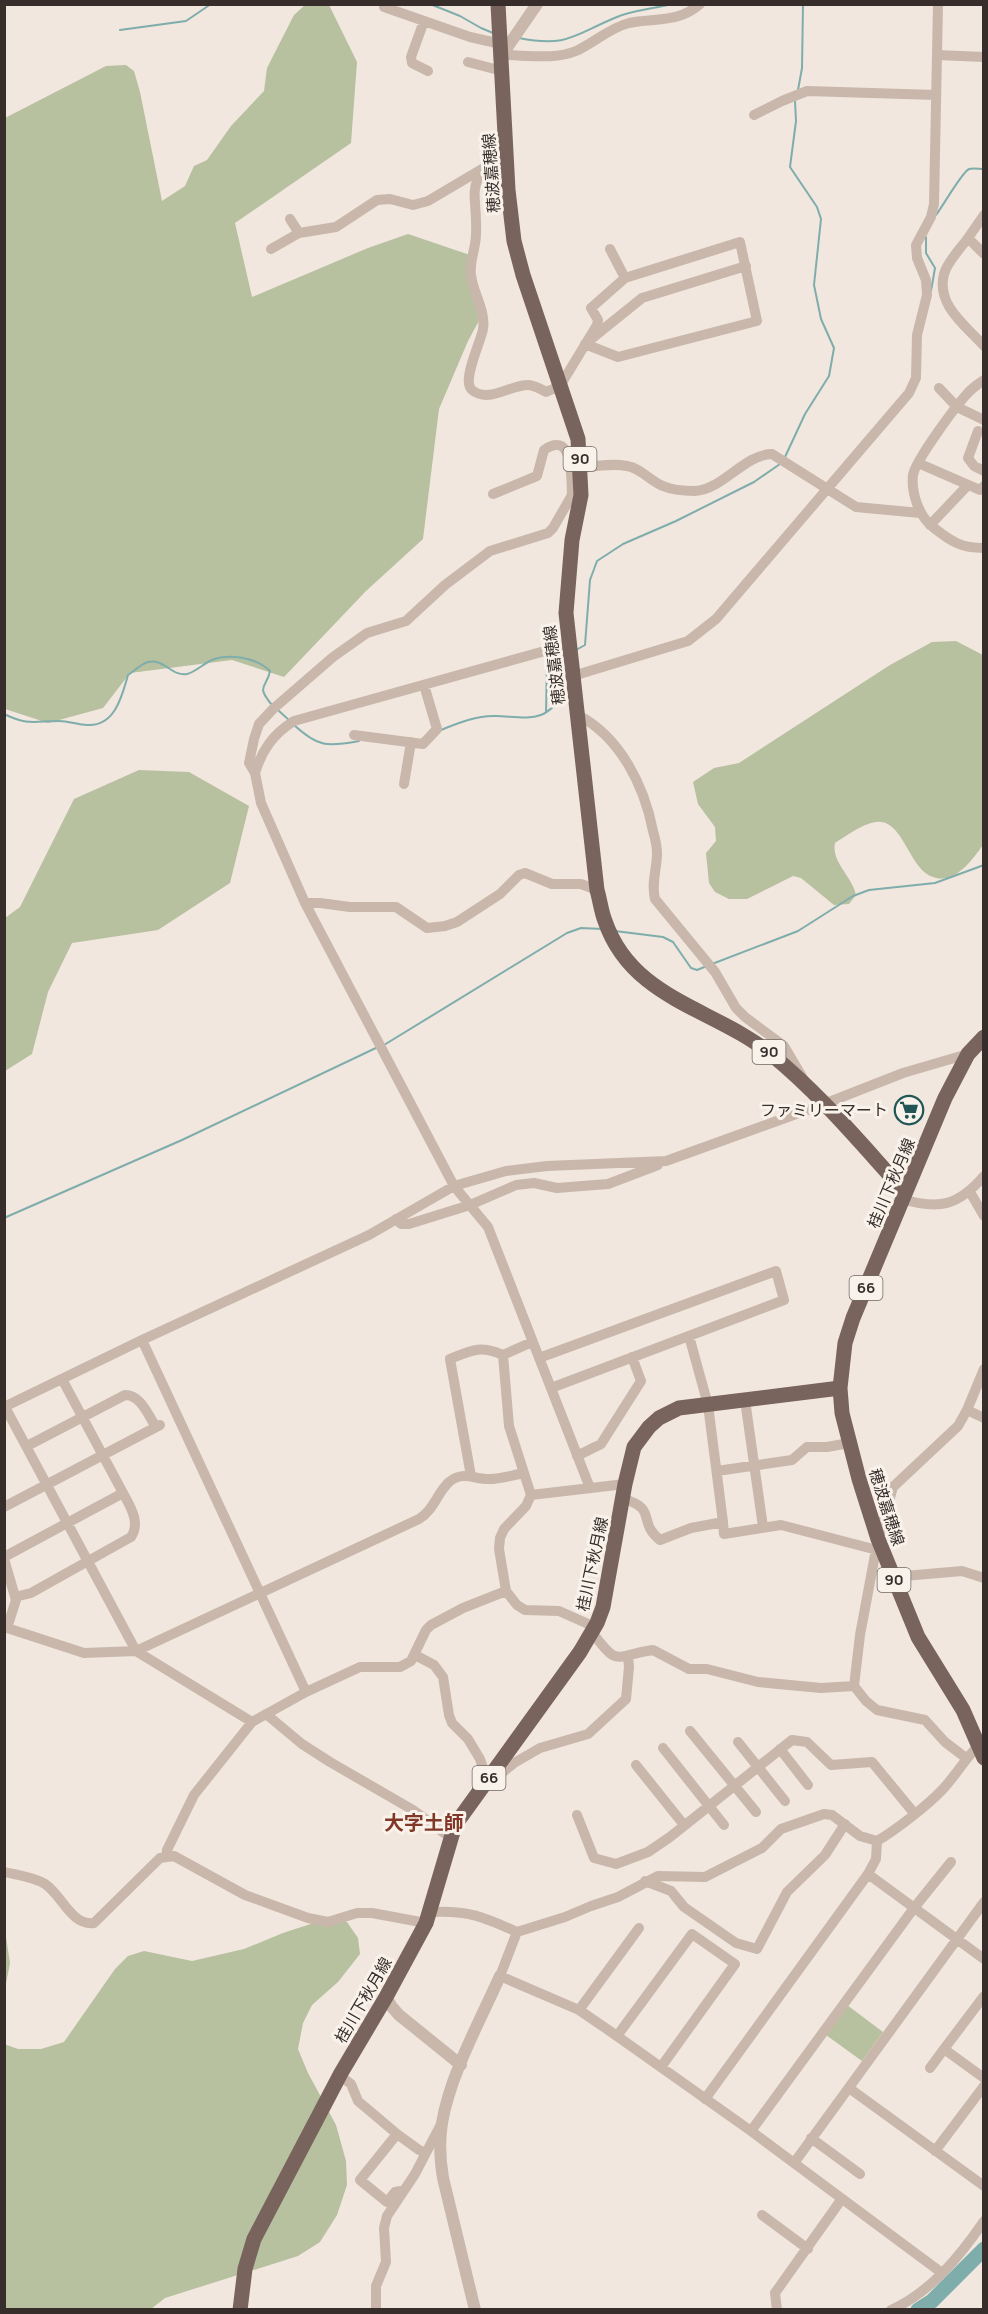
<svg xmlns="http://www.w3.org/2000/svg" width="988" height="2314" viewBox="0 0 988 2314" font-family="Manrope,'Noto Sans JP',sans-serif">
  <style>
    .green { fill: #b7c09f }
    .lines { fill: none; stroke-linecap: round; stroke-linejoin: round }
    .stream { stroke: #7fadac; stroke-width: 2 }
    .river { stroke: #7fadac; stroke-width: 15 }
    .minor { stroke: #c9b7ab; stroke-width: 10 }
    .tertiary { stroke: #c9b7ab; stroke-width: 12 }
    .primary { stroke: #78645c; stroke-width: 15 }
    .labels { text-anchor: middle; stroke-width: 6; stroke-linejoin: round; paint-order: stroke }
    .shield { fill: #f9f2eb; stroke: #716864; stroke-width: 1.5 }
    .shield-label { font-size: 15px; font-weight: bold; fill: #372d2a }
    .street-label { font-size: 16px; fill: #372d2a; stroke: #f9f2eb }
    .poi-label { font-size: 16px; fill: #372d2a; stroke: #f9f2eb; text-anchor: end }
    .quarter-label { font-size: 20px; font-weight: bold; fill: #813828; stroke: #f9f2eb }
  </style>
  <rect width="100%" height="100%" fill="#f1e7de"/>
  <path class="green" d="M305,5H329L357,62L351,143L235,223L252,297L368,248L408,234L470,255L481,317L468,341L439,409L423,539L366,591L284,677L232,660L130,673L103,708L48,723L5,709V118L106,66L126,65L134,71L140,92L162,201L185,186L194,166L207,160L231,126L264,91L267,68L294,15Z
    M956,641L983,655V845C972,860 955,885 933,877C910,870 904,824 881,822C867,820 847,836 835,843C831,862 852,876 856,895L849,904L834,905L801,878L793,876L747,899H729L715,892L709,883L706,853L716,841L715,827L698,804L693,782L714,768L739,763L890,665L932,642Z
    M139,770L189,772L249,806L230,883L158,930L72,943L48,992L32,1054L5,1071V918L20,907L74,799Z
    M329,1918L347,1922L358,1938L360,1954L338,1982L312,2005L303,2023L298,2049L308,2073L336,2125L346,2161L347,2185L337,2215L320,2242L298,2256L165,2298L151,2309H5L4,2044L18,2049H41L64,2042L115,1969L128,1956L144,1951L192,1961L244,1949L283,1933Z
    M4,1924L10,1963L5,1989H4Z
    M847,2005L883,2032L862,2061L826,2035Z"/>
  <g class="lines">
    <path class="stream" d="M430,4L460,16L481,28L493,33
      M120,30L186,21L211,4
      M519,38C568,48 575,34 617,17C634,10 653,9 672,4
      M798,90L802,68L803,4
      M936,215C943,206 962,172 969,169C973,168 979,169 984,169
      M926,237V253L935,268L931,291
      M785,457L805,414L829,376L834,348L821,319L814,285L821,219L817,207L790,167L796,121L795,101
      M576,650L585,645L590,580L597,561L623,544L676,521L754,482L780,464
      M279,711L290,721
      M546,712L547,663L566,655
      M4,714C29,726 34,721 59,721C69,721 78,725 87,725C115,727 122,696 128,675C134,671 141,664 148,662C164,658 172,677 187,674C196,672 204,663 212,660C230,653 257,658 270,671C267,688 255,685 272,705
      M294,725C318,747 327,747 359,741
      M441,730C458,723 478,715 496,716C536,718 542,723 569,690
      M615,931L663,937L673,942L691,968L697,970L707,966
      M712,964L798,931L853,896L869,890L935,883L984,865
      M384,1045L567,933L581,928L603,929
      M4,1218L182,1140L378,1047"/>
    <path class="river" d="M918,2310L932,2301L984,2249"/>
    <path class="minor" d="M384,7L470,37L501,44
      M424,21L411,57L412,63L428,71
      M502,55C525,55 555,60 576,51C594,43 609,28 629,23C655,18 679,23 700,4
      M937,55L984,57
      M468,62L502,71
      M754,115L782,101L807,91L936,95
      M508,153C461,182 478,189 476,234C476,248 469,262 471,275C473,293 486,311 483,329C481,342 461,381 472,390C489,404 511,384 529,385C536,386 541,389 546,392L560,386L597,325L598,320L591,308L625,278L740,242L757,321L618,357L585,344L642,298L746,266
      M984,215L968,238L984,254
      M290,219L299,233
      M968,238C961,248 947,262 944,274C936,305 965,325 984,346
      M271,249L299,233L336,227L377,200L390,199L413,205L428,201L482,169
      M610,249L625,278
      M984,380C978,384 971,389 966,395C956,406 915,461 913,475C911,493 919,517 934,528C952,542 961,548 984,548
      M939,388L957,407L984,420
      M978,431L968,458L974,466L984,471
      M918,463L980,490L984,486
      M581,468C596,466 612,463 627,466C641,468 650,481 663,486C672,490 685,491 695,491C722,490 745,454 772,454L856,507L920,513
      M493,494L537,476L544,450C574,429 571,479 572,495
      M581,495H572L553,528L548,533L490,551L445,585L406,621L367,633L333,657L273,709L259,724L254,739L249,763L255,773L261,803L305,903L454,1186L488,1227L590,1488
      M930,525L968,485
      M573,676L688,641L716,619L909,393L916,378L917,335L927,295L926,280L917,258L916,245L931,217L934,204L938,4
      M578,715C620,737 644,785 653,831C655,838 657,846 657,853C657,869 651,883 655,899L715,972L736,1008L745,1017L784,1046L804,1080
      M354,735L423,744L437,729L424,685
      M255,773C262,750 273,734 294,721L570,644
      M404,784L411,742
      M305,903H320L350,907H396L427,928L445,926L457,922L500,894L519,875L525,873L552,884H581L597,890
      M970,1192L984,1216
      M902,1199C939,1210 958,1206 984,1176
      M396,1219L401,1224H409L470,1205L516,1185L534,1183L557,1188L608,1184L658,1165
      M689,1336L708,1405L723,1522
      M142,1340L306,1692
      M532,1342L503,1355L509,1426L531,1495L526,1506L504,1529L500,1538L499,1549L506,1591L517,1605L525,1610L559,1611L595,1627
      M539,1358L776,1271L784,1300L551,1388
      M745,1400L763,1527
      M4,1407L142,1340L369,1235L454,1186L506,1171L547,1166L666,1161L824,1104L903,1073L968,1054
      M5,1407L136,1651L252,1722
      M967,1410L984,1418
      M27,1446L125,1395C141,1395 148,1415 156,1427
      M577,1456L601,1444L641,1381L632,1357
      M717,1471L792,1460L807,1447H827L849,1443
      M471,1476L450,1359C472,1350 480,1345 503,1355
      M531,1495L625,1484
      M624,1499C658,1509 637,1522 660,1540L691,1528L723,1522L724,1534L781,1525L877,1550
      M4,1507L160,1425
      M4,1557L123,1493L62,1379
      M4,1559L16,1600L7,1628
      M893,1577L962,1571L984,1578
      M15,1597L31,1593L131,1537C141,1523 130,1506 123,1493
      M4,1627L84,1653L136,1651L419,1519C434,1510 437,1493 449,1482C463,1470 475,1480 490,1479C501,1479 513,1475 524,1473
      M592,1632C619,1669 615,1655 653,1650L689,1669H707L758,1682L821,1688L854,1686
      M415,1655L434,1665L443,1677L449,1715L452,1723L468,1739L480,1759L487,1780L498,1776L514,1763L540,1748L588,1734L626,1699L629,1667L628,1656
      M266,1714L302,1744L330,1762L413,1810L444,1833L451,1835
      M690,1731L756,1812
      M738,1742L785,1801
      M663,1748L724,1825
      M780,1749L808,1785
      M966,1758L945,1742L925,1720L877,1710L866,1701L854,1686L860,1635L878,1539L893,1487L958,1426L967,1410L984,1369
      M636,1765L684,1825
      M577,1815L594,1858L616,1864L648,1852L670,1837L792,1740L807,1742L831,1765L872,1762L914,1813
      M166,1856L167,1850L194,1795L252,1722L306,1692L360,1667H400L411,1661L426,1630L431,1625L463,1608L506,1591
      M4,1872C17,1875 34,1877 45,1884C62,1895 71,1926 94,1923L160,1858L174,1856L245,1895L308,1918L328,1922L357,1913H372L426,1923
      M868,1874L984,1959
      M645,1881L671,1891L684,1907L736,1943L757,1949L787,1892L825,1855L845,1824
      M431,1912C468,1910 484,1917 517,1932L565,1917L591,1906L618,1897L658,1876L705,1877L762,1848L781,1829L824,1814L832,1815L860,1836L877,1841C896,1830 928,1805 943,1789C956,1775 965,1759 978,1746
      M517,1932L500,1976L579,2010L617,2036L751,2131L942,2273
      M984,1996L944,2049L984,2078
      M579,2010L639,1928
      M617,2036L692,1934L735,1964L661,2067
      M930,2068L944,2049
      M339,2075L351,2084L358,2101L397,2134
      M849,2088L984,2186
      M705,2099L868,1874L876,1859L877,1841
      M751,2131L914,1908L951,1862
      M811,2138L860,2174
      M935,2151L984,2086
      M794,2163L984,1902
      M401,2191L395,2192L387,2202L360,2180L397,2134L419,2150L426,2153
      M762,2215L808,2249
      M376,2310V2286L386,2262L384,2228L387,2216L415,2174L440,2126
      M777,2310L775,2293L841,2200
      M891,2310C931,2292 960,2256 984,2221"/>
    <path class="tertiary" d="M502,55L537,4
      M386,1997L392,2007L399,2015L461,2065
      M475,2310L443,2178C440,2160 439,2141 442,2123C450,2075 480,2021 500,1976"/>
    <path class="primary" d="M498,4L508,190L514,241L523,275L578,439L581,495L572,540L566,613L597,890C600,900 601,911 605,921C632,1000 715,1008 772,1055C821,1095 862,1145 905,1192
      M984,1037L968,1054L945,1098L853,1318L845,1343L840,1388L842,1413L859,1479L878,1539L918,1637L963,1710L984,1758
      M240,2310L245,2269L254,2239L341,2073L386,1997L426,1923L455,1825L580,1652L597,1623L603,1607L625,1484L634,1447L649,1427L659,1418L679,1408L840,1388"/>
  </g>
  <defs>
    <g id="supermarket-ring" transform="scale(1.5)"><circle r="9.5" fill="#f9f2eb" stroke="#225656" stroke-width="1.5"/><path d="M-6-5.5h2.5l.6 2H6L4.5 2H-2.5L-4.4-4H-6ZM-1.5 3.2a1.3 1.3 0 1 0 .1 0ZM3 3.2a1.3 1.3 0 1 0 .1 0Z" fill="#225656"/></g>
  </defs>
  <g fill-rule="evenodd">
    <use href="#supermarket-ring" x="909" y="1110"/>
  </g>
  <g class="labels">
    <g class="shield">
      <rect x="563.5" y="447" width="33" height="24" rx="4.5"/>
      <rect x="752.5" y="1040" width="33" height="24" rx="4.5"/>
      <rect x="849.5" y="1276" width="33" height="24" rx="4.5"/>
      <rect x="877.5" y="1568" width="33" height="24" rx="4.5"/>
      <rect x="472.5" y="1766" width="33" height="24" rx="4.5"/>
    </g>
    <g class="shield-label">
      <text x="580" y="464">90</text>
      <text x="769" y="1057">90</text>
      <text x="866" y="1293">66</text>
      <text x="894" y="1585">90</text>
      <text x="489" y="1783">66</text>
    </g>
    <g class="street-label">
      <text transform="translate(491 173) rotate(-94)" y="6">穂波嘉穂線</text>
      <text transform="translate(554 665) rotate(-97)" y="6">穂波嘉穂線</text>
      <text transform="translate(891 1183) rotate(-67)" y="6">桂川下秋月線</text>
      <text transform="translate(887 1507) rotate(72)" y="6">穂波嘉穂線</text>
      <text transform="translate(592 1564) rotate(-78)" y="6">桂川下秋月線</text>
      <text transform="translate(363 2000) rotate(-60)" y="6">桂川下秋月線</text>
    </g>
    <g class="poi-label">
      <text x="888" y="1116">ファミリーマート</text>
    </g>
    <g class="quarter-label">
      <text x="424" y="1830">大字土師</text>
    </g>
  </g>
  <rect width="988" height="2314" fill="none" stroke="#372d2a" stroke-width="12"/>
</svg>
